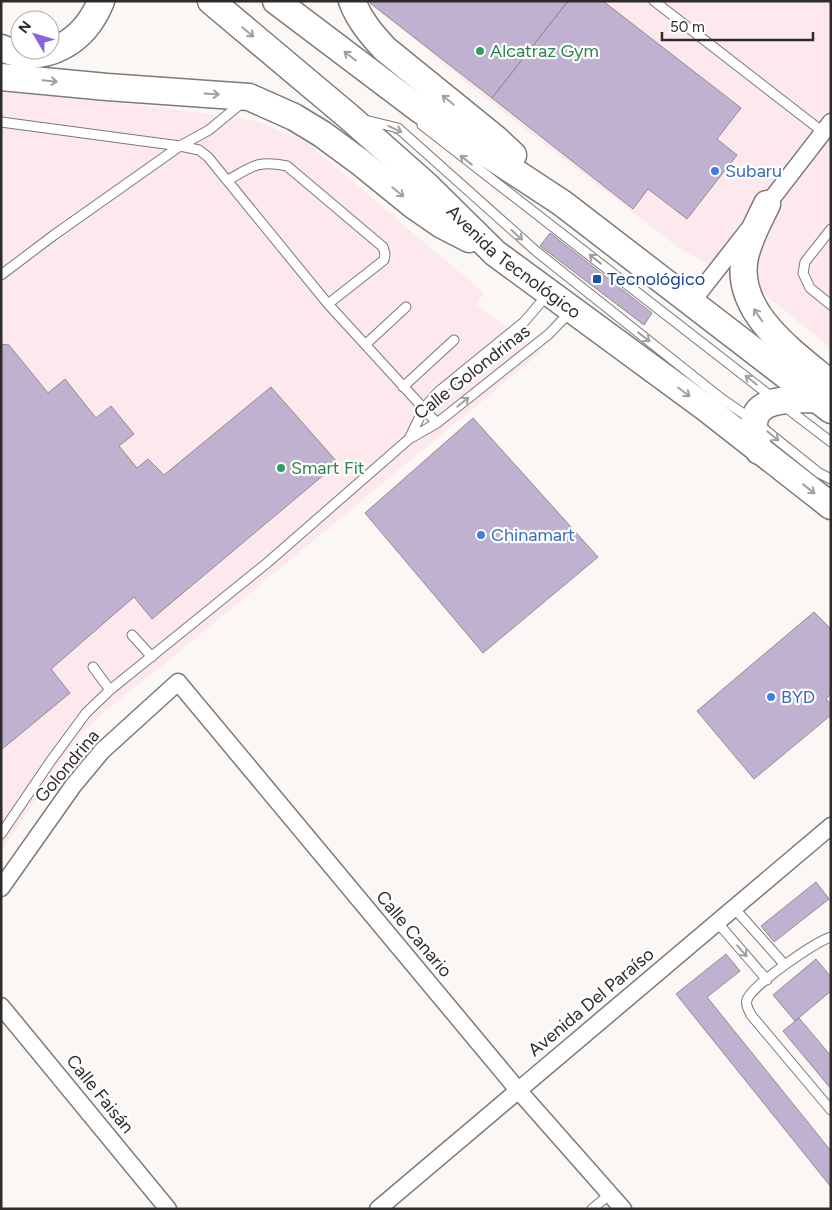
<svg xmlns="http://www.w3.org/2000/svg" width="832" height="1210" viewBox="0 0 832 1210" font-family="Figtree,sans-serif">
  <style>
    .commercial { fill: #fde8ed }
    .building { fill: #c0b1d1; stroke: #908e91 }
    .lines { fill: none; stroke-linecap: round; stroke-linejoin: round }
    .service-casing { stroke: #7d7a78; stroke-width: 11 }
    .minor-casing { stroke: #7d7a78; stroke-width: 19 }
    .primary-casing { stroke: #7d7a78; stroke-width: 29 }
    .service { stroke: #fff; stroke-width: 9 }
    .minor { stroke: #fff; stroke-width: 16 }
    .primary { stroke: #fff; stroke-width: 26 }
    .oneway { stroke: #a1a0a0 }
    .leisure-dot { fill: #2e9e5b; stroke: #fff; stroke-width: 2 }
    .shop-dot { fill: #3f7fe0; stroke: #fff; stroke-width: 2 }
    .transit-dot { fill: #1a4fb4; stroke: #fff; stroke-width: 2 }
    .labels { text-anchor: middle; stroke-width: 4.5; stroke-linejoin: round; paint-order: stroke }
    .leisure-label { font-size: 18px; fill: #27864d; stroke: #fff; text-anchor: start }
    .shop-label { font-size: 18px; fill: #366cbe; stroke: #fff; text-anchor: start }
    .street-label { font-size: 18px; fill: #2e2c2b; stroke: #fff }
    .transit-label { font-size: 18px; fill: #164399; stroke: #fff; text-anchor: start }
  </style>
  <rect width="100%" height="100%" fill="#fbf7f5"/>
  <path class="commercial" d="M370,1H831V348L767,296L679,248L479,93L370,3Z
    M1,92L158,107L256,121L305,141L484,293L476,305L541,352L180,651L105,711L80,735L1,851Z"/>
  <path class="building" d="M370,1H568L492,98L370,3Z
    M568,1H603L741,108L717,139L737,155L687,219L648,189L633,209L492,98Z
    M550,233L652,313L644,325L540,246Z
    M1,344L9,345L48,393L65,379L96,418L111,406L134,434L119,446L137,468L148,459L164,475L271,387L338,463L152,619L134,597L51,669L70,693L1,750Z
    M473,418L598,557L483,653L365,513Z
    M814,612L831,629V694L826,699L831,704V715L754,779L697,711Z
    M816,882L829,899L774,942L761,926Z
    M726,954L740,971L707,997L831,1151V1187L676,994Z
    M816,959L831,977V991L795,1021L773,995Z
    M799,1018L831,1056V1089L783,1031Z"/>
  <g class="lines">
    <g class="service-casing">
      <path id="service" d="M654,1L823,132
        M243,102L209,130L180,146L199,150L208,157L328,304L437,423
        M365,120L398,128L537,252L722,399L754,421L819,473L831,479
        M1,122L180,146
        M422,125L773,398
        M228,180C253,166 257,160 287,166L383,247L385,254L384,260L328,304
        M831,229L805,262L803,273L810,288L831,305
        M1,275L54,235L180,146
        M366,344L406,307
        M403,387L454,340
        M784,406L831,442
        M409,439L424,408L438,392L524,322L548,294
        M132,635L152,657
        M93,667L110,690
        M1,834L50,762L86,713L110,690L267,563L409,439L437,423L549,334L571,311
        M734,908L784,964
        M717,922L767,980
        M831,937C815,942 751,986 747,1000C745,1006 749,1010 751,1015L831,1110
        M592,1209L610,1194"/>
    </g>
    <g class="minor-casing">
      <path id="minor" d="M763,210L831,122
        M691,303L748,230
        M1,888L73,786L102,751L178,682L518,1090L623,1209
        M1,1006L168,1209
        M378,1209L831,826"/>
    </g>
    <g class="primary-casing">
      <g id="primary">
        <path id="s1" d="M211,1L348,116L426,185L495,253L706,408L831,506"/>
        <path d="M276,1L419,109L562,203L831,410"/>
        <path d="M352,1C359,20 372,35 385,49L496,139L513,155"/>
        <path d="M1,48C44,66 84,43 101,1"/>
        <path d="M1,77L107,87L249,97L294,117L322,134L360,162L413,205L442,225L469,239"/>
        <path d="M767,204C759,221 749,238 745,257C733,312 795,354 831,384"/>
        <path d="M759,451C757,442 754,432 754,423C756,396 796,400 815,399"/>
      </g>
    </g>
    <use href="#service" class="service"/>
    <use href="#minor" class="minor"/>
    <use href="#primary" class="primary"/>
  </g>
  <defs><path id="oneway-shaft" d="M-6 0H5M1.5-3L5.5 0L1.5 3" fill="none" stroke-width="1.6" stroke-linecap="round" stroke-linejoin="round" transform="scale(1.25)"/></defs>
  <g class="oneway">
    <use href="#oneway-shaft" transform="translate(248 32) rotate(40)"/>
    <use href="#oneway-shaft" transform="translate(350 56) rotate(-143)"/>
    <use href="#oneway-shaft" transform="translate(50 81) rotate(6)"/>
    <use href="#oneway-shaft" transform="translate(212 94) rotate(4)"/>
    <use href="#oneway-shaft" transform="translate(448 100) rotate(-141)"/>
    <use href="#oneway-shaft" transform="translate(395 129) rotate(24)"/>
    <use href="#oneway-shaft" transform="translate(466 160) rotate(-142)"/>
    <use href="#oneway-shaft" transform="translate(398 192) rotate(39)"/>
    <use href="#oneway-shaft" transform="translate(517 235) rotate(42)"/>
    <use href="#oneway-shaft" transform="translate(595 259) rotate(-142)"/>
    <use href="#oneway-shaft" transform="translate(758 315) rotate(-124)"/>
    <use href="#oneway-shaft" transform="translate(644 337) rotate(38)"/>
    <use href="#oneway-shaft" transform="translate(751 380) rotate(-141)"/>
    <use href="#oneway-shaft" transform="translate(684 392) rotate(37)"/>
    <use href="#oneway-shaft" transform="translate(463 402) rotate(-39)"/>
    <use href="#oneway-shaft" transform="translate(773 436) rotate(39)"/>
    <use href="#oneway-shaft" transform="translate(809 489) rotate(38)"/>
    <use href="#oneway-shaft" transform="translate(742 951) rotate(49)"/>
  </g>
  <g class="leisure-dot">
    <circle cx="480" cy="51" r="5"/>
    <circle cx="281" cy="468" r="5"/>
  </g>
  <g class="shop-dot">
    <circle cx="715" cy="171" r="5"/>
    <circle cx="481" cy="535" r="5"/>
    <circle cx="771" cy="697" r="5"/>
  </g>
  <rect class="transit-dot" x="592" y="274" width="10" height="10" rx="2.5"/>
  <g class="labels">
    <g class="leisure-label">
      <text x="490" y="57">Alcatraz Gym</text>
      <text x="291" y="474">Smart Fit</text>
    </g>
    <g class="shop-label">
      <text x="725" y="177">Subaru</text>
      <text x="491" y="541">Chinamart</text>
      <text x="781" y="703">BYD</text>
    </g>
    <g class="street-label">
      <text dy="6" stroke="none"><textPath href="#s1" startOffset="400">Avenida Tecnológico</textPath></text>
      <text transform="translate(472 372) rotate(-38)" y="6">Calle Golondrinas</text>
      <text transform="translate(67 766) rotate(-50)" y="6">Golondrina</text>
      <text transform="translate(414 934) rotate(50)" y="6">Calle Canario</text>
      <text transform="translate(591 1002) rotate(-40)" y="6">Avenida Del Paraíso</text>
      <text transform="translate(100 1094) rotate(51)" y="6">Calle Faisán</text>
    </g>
    <g class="transit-label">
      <text x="607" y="285">Tecnológico</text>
    </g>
  </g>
  <rect width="832" height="1210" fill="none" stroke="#2e2c2b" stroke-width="5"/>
  <g transform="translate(35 35) rotate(308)"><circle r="24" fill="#ffffff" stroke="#ababaa"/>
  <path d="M0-4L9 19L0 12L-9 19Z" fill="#8963de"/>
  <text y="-8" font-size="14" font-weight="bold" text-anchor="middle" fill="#2e2c2b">N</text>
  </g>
  <path d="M662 32v8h151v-8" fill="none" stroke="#2e2c2b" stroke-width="2.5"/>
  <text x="670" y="32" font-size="15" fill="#2e2c2b" stroke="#ffffff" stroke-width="4" paint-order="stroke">50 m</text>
</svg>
